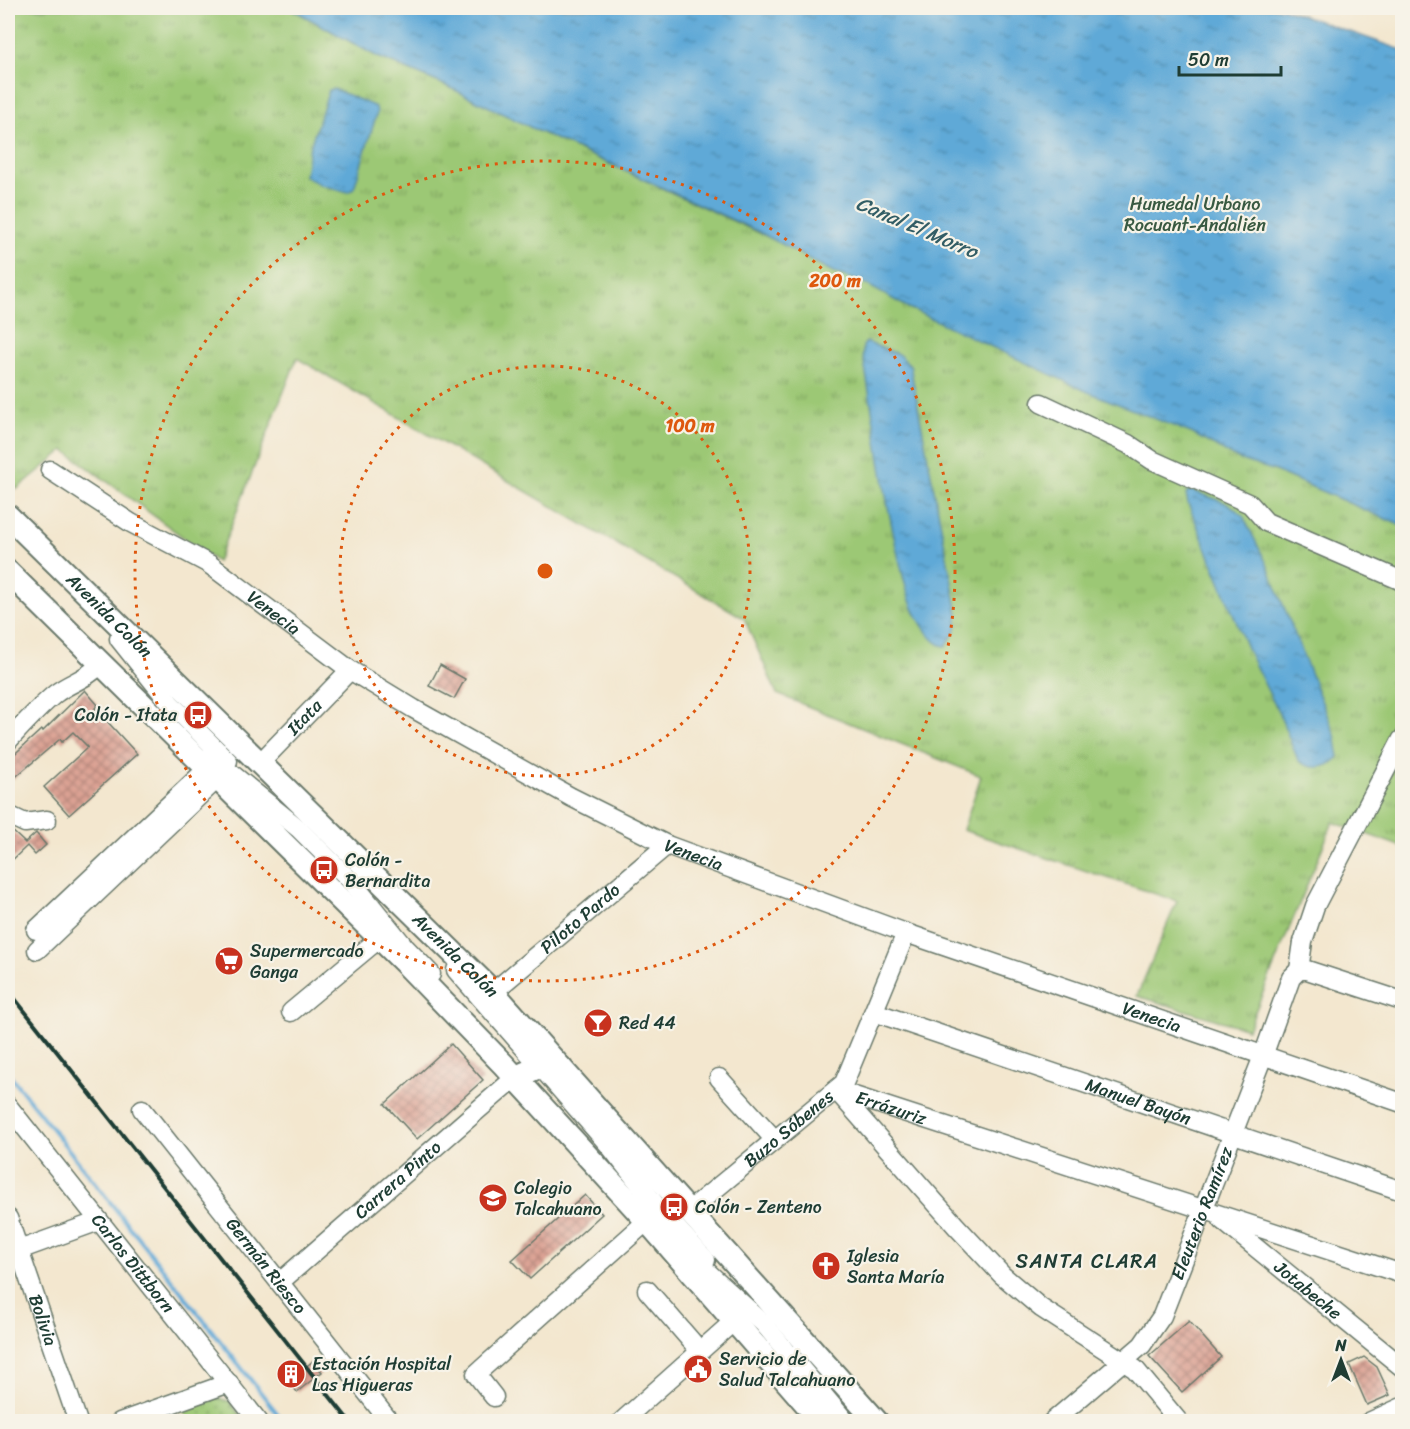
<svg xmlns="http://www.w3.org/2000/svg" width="1410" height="1429" viewBox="0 0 1410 1429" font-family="Sriracha,sans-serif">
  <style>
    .grass { fill: url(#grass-tufts); stroke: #5e8254; stroke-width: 1.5 }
    .park { fill: url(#park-dots); stroke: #5e8254; stroke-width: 1.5 }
    .water { fill: url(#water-ripples); stroke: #3e7386; stroke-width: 1.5 }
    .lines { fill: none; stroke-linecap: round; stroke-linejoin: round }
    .stream { stroke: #5ea9d7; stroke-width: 4 }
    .building { fill: url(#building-cross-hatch) }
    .minor-casing { stroke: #69786a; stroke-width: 21 }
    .major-casing { stroke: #69786a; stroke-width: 26 }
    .minor { stroke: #fff; stroke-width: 18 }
    .major { stroke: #fff; stroke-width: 22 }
    .rail { stroke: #1f3d34; stroke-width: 4 }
    .ring { fill: none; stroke: #de580e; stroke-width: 3; stroke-dasharray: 3 6 }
    .labels { text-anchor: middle; stroke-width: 4.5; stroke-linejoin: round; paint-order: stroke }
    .park-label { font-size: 18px; fill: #385941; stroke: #f7f3e8 }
    .street-label { font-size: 18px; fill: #1f3d34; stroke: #f7f3e8 }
    .poi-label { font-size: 18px; fill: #1f3d34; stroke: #f7f3e8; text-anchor: start }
    .water-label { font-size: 20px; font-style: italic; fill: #325d65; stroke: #f7f3e8 }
    .neighbourhood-label { font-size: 20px; letter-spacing: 1.5px; fill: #1f3d34; stroke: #f7f3e8 }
    .centre { fill: #de580e; stroke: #f7f3e8; stroke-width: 3 }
    .ring-label { font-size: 18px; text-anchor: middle; font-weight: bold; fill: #de580e; stroke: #f7f3e8; stroke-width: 4.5; stroke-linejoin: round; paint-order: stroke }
  </style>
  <defs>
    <pattern id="grass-tufts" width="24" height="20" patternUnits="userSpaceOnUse" patternTransform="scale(1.5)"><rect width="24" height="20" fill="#9cc875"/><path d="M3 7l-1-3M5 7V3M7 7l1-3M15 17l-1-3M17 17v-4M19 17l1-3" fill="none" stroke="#7fa461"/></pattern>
    <pattern id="park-dots" width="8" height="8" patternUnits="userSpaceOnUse" patternTransform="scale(1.5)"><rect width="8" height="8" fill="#9cc875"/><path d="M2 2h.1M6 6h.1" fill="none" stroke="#7fa461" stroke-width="1.8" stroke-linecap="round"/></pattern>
    <pattern id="water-ripples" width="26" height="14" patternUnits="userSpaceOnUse" patternTransform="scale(1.5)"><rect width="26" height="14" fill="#5ea9d7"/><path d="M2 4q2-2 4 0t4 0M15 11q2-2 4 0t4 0" fill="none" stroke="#4d8baf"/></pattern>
    <pattern id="building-cross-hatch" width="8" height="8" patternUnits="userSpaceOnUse" patternTransform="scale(1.5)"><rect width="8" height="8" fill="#dba193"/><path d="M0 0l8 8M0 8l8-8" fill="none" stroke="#b18479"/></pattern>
  </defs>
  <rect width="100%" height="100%" fill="#f7f3e8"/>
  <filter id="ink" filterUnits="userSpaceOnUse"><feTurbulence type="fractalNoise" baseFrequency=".0167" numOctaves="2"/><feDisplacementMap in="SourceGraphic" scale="12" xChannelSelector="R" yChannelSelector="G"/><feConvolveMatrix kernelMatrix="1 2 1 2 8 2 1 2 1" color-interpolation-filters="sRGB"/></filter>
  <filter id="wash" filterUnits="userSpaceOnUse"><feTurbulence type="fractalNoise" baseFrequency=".008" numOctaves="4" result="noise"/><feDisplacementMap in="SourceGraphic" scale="24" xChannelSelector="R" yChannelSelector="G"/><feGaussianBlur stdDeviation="1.35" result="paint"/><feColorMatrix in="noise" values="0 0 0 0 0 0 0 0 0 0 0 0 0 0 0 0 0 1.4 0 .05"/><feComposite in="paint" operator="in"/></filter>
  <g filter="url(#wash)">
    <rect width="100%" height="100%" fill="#f3e7cf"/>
    <path class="grass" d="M8,8H290L376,56L447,86L538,131L1273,470L1402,526V847L1333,822L1248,1029L1137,996L1177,901L963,830L981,776L777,694L744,618L297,358L217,562L64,450L17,489L8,479Z"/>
    <path class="park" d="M216,1398L229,1401L245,1421H188L183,1409Z"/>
    <path class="water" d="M290,8H1282L1402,50V526L1273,470L1240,460L1191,433L1088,392L909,308L862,282L835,273L759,232L538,131L447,86L376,56Z
      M334,89L376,107L377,113L354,188L348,192L321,185L305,176L309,150L329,90Z
      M866,342L898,354L910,365L958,614L956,630L946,646C930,646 912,609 908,594C886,517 877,434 863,356V346Z
      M1190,490L1229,504L1243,516L1267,564L1335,735L1339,757C1328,769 1310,771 1298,760L1279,713L1249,653L1188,503L1186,494Z"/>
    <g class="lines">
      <path class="stream" d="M8,1073L284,1422"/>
    </g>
    <g id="blocks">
      <path class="building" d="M440,665L465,679L454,699L429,686Z
        M85,690L98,705L95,708L137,754L69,815L44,787L88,747L73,732L62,742L60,739L12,780L8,775V760L41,730L43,731Z
        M8,827L25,843L36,833L46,845L35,855L27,846L8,864Z
        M451,1044L483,1080L417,1139L385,1104Z
        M585,1195L602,1214L530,1279L512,1260Z
        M1189,1321L1221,1357L1182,1392L1149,1356Z
        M1364,1357L1377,1367L1390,1395L1367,1405L1349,1364Z
        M313,1361L322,1372L297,1392L282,1373L292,1365L298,1373Z"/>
    </g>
  </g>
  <g filter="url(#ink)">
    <use href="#blocks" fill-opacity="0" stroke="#69786a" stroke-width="1.5"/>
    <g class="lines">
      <g class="minor-casing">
        <g id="minor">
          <path d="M1041,403L1128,444L1152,460L1250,504L1266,522L1402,581"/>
          <path id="s1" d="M50,470L131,523L209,564L350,670L414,709L571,797L667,845L906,933L1402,1103"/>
          <path d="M119,639L170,703L228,761"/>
          <path d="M8,741C23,725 38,708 55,694C72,681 84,681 101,664"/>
          <path d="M210,756L298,828L352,882L404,946L431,974"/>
          <path id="s2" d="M260,763L350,670"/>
          <path d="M8,815L25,823L47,820"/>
          <path d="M36,930L207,769"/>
          <path d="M37,950L217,779"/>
          <path d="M456,970L609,1145L656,1205L706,1260"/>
          <path d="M1299,970L1303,942L1315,906L1402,739"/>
          <path d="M1299,970H1307L1402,1001"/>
          <path id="s3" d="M493,992L667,845"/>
          <path d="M291,1012L380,938"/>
          <path id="s4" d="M874,1012L1402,1191"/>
          <path d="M719,1078L775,1140"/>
          <path id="s5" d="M836,1090L1402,1274"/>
          <path d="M837,1091L956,1226L1002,1275L1041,1308L1135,1369L1179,1422"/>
          <path id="s6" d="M8,1106L259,1422"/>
          <path id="s7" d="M142,1109L390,1422"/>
          <path id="s8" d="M690,1210L844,1083L906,933"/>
          <path id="s9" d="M8,1218L78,1422"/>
          <path id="s10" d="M1222,1220L1402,1367"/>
          <path d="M8,1254L99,1221"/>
          <path d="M689,1255L763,1323L846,1422"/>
          <path id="s11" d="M280,1282L516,1077"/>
          <path d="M647,1290L700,1351"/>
          <path d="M494,1397L476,1374L647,1221"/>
          <path d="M120,1422L229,1383"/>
          <path d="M621,1422L734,1321"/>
          <path id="s12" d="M1052,1422L1142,1345L1162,1316L1263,1056L1291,978L1299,970"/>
          <path d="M1369,1422L1402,1407"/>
        </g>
      </g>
      <g class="major-casing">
        <g id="major">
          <path id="s13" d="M8,516L493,992L877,1422"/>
          <path d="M8,572L408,966L503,1064L647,1221L822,1422"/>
          <path d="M516,1077L539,1067H560"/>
        </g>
      </g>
      <use href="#minor" class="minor"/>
      <use href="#major" class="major"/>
      <path class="rail" d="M8,990L350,1422"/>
    </g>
  </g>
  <g class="ring">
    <circle cx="545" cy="571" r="205"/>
    <circle cx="545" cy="571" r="410"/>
  </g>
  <defs>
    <g id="bus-disc" transform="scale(1.5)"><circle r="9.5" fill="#c8321e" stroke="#f7f3e8"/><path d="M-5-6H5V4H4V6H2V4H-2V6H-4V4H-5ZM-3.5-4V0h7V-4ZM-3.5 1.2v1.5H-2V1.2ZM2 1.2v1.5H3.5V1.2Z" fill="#fff"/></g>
    <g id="supermarket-disc" transform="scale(1.5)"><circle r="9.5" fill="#c8321e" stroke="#f7f3e8"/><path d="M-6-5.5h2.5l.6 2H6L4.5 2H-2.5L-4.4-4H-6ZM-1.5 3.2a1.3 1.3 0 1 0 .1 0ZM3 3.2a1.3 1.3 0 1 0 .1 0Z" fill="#fff"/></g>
    <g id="bar-disc" transform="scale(1.5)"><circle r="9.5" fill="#c8321e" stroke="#f7f3e8"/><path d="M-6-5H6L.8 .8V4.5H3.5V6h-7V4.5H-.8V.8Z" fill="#fff"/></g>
    <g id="school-disc" transform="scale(1.5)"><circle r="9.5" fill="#c8321e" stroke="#f7f3e8"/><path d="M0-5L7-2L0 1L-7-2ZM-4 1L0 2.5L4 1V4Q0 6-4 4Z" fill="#fff"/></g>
    <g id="church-disc" transform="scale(1.5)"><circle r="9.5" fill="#c8321e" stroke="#f7f3e8"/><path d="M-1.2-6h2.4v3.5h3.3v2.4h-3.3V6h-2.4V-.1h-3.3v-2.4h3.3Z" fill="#fff"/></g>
    <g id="civic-disc" transform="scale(1.5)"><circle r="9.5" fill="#c8321e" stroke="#f7f3e8"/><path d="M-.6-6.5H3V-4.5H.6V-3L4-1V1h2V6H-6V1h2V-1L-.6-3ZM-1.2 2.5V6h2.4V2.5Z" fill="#fff"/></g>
    <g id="building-disc" transform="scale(1.5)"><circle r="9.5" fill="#c8321e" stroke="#f7f3e8"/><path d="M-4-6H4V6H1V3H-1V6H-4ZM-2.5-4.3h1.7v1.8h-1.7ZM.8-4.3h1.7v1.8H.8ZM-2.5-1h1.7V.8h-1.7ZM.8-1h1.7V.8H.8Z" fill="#fff"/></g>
  </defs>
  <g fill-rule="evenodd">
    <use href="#bus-disc" x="198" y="715"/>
    <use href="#bus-disc" x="324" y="870"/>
    <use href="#supermarket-disc" x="229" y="961"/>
    <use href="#bar-disc" x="598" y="1023"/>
    <use href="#school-disc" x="493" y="1198"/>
    <use href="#bus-disc" x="674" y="1207"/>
    <use href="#church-disc" x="826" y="1266"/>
    <use href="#civic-disc" x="698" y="1369"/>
    <use href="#building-disc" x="291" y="1374"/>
  </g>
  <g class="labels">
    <g class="park-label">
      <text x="1195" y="210">Humedal Urbano<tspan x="1195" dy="21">Rocuant-Andalién</tspan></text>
    </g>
    <g class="street-label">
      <text dy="6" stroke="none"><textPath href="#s1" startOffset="266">Venecia</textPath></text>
      <text dy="6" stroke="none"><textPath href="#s13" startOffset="142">Avenida Colón</textPath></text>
      <text dy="6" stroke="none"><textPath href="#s2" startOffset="64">Itata</textPath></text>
      <text dy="6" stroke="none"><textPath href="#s1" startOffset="752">Venecia</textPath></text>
      <text dy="6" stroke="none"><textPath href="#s3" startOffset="114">Piloto Pardo</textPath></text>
      <text dy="6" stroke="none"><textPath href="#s13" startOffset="627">Avenida Colón</textPath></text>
      <text dy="6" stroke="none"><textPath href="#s1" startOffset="1238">Venecia</textPath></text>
      <text dy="6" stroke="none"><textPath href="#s4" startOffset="279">Manuel Bayón</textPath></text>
      <text dy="6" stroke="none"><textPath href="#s5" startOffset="58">Errázuriz</textPath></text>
      <text dy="6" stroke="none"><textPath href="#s8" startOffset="128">Buzo Sóbenes</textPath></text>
      <text dy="6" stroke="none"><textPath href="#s11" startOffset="156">Carrera Pinto</textPath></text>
      <text dy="6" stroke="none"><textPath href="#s12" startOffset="264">Eleuterio Ramírez</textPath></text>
      <text dy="6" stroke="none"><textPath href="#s6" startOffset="201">Carlos Dittborn</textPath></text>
      <text dy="6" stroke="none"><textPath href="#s7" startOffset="200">Germán Riesco</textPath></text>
      <text dy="6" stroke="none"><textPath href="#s10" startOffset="111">Jotabeche</textPath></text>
      <text dy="6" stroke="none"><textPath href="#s9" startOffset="108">Bolivia</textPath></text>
    </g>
    <g class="poi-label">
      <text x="177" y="721" text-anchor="end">Colón - Itata</text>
      <text x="345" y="866">Colón -<tspan x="345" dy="21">Bernardita</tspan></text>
      <text x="250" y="957">Supermercado<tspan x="250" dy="21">Ganga</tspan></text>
      <text x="619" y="1029">Red 44</text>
      <text x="514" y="1194">Colegio<tspan x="514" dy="21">Talcahuano</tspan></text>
      <text x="695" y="1213">Colón - Zenteno</text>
      <text x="847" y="1262">Iglesia<tspan x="847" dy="21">Santa María</tspan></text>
      <text x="719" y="1365">Servicio de<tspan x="719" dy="21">Salud Talcahuano</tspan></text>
      <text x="312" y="1370">Estación Hospital<tspan x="312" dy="21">Las Higueras</tspan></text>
    </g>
    <g class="water-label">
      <text transform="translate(917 227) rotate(23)" y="7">Canal El Morro</text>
    </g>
    <g class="neighbourhood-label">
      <text x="1087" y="1268">SANTA CLARA</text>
    </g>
  </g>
  <circle cx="545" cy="571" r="9" class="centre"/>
  <g class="ring-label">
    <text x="835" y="287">200 m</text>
    <text x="690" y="432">100 m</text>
  </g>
  <rect width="1410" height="1429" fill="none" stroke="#f7f3e8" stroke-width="30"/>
  <g transform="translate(1341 1360)" stroke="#f7f3e8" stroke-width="4.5" paint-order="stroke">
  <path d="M0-4.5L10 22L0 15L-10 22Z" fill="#1f3d34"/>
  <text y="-9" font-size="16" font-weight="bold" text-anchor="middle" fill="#1f3d34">N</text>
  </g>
  <path d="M1179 66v9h102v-9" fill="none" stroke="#1f3d34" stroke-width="3"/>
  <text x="1188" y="66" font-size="18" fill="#1f3d34" stroke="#f7f3e8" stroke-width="4.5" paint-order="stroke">50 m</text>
</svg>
